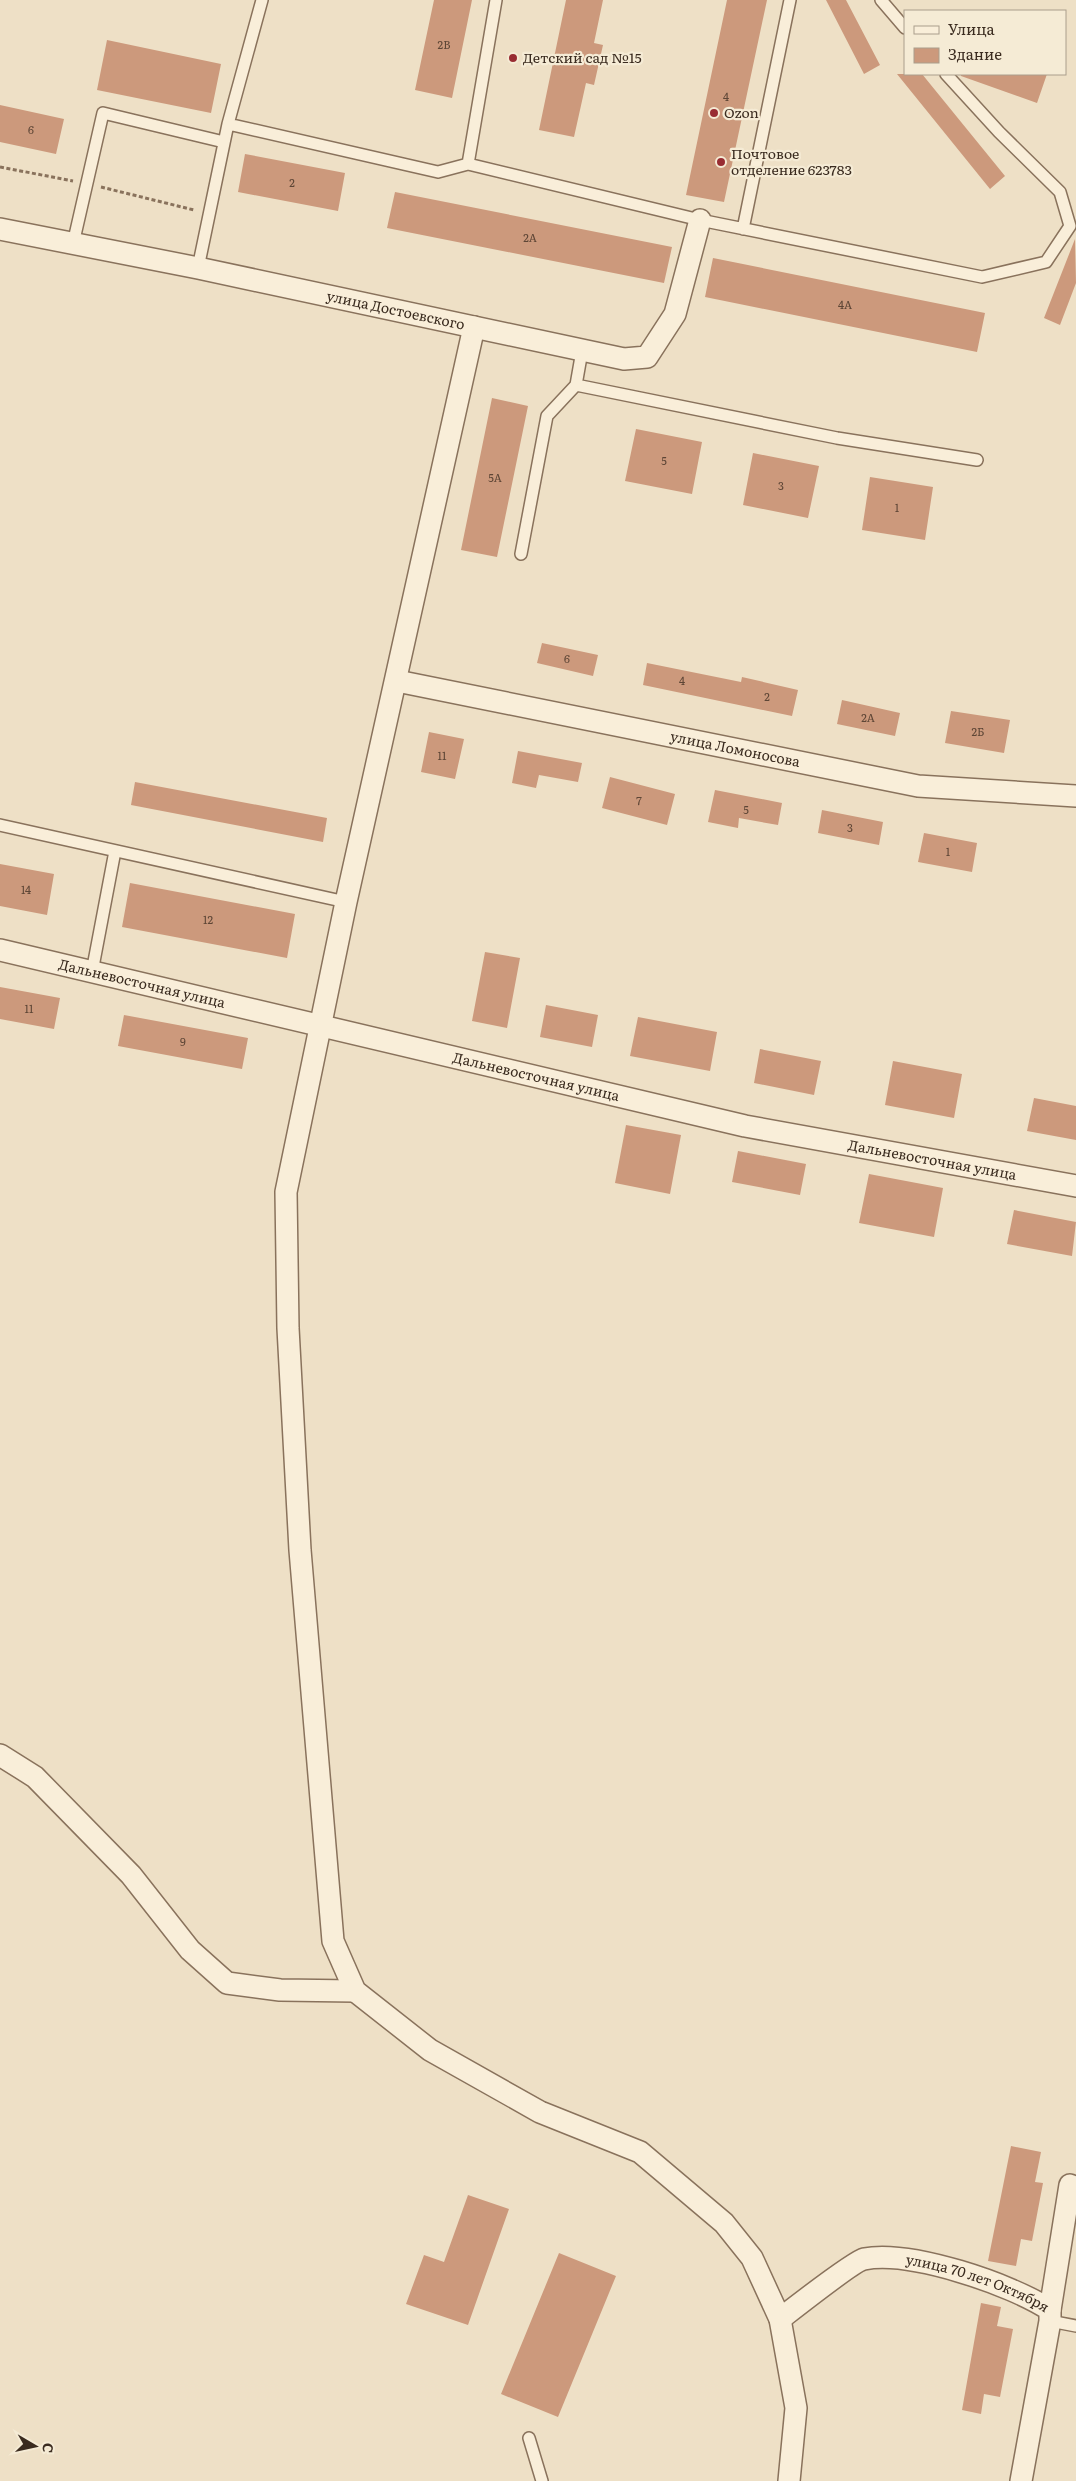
<svg xmlns="http://www.w3.org/2000/svg" width="1076" height="2481" viewBox="0 0 1076 2481" font-family="Literata,serif">
  <style>
    .building { fill: #cc997c }
    .lines { fill: none; stroke-linecap: round; stroke-linejoin: round }
    .lane-casing { stroke: #89725c; stroke-width: 14 }
    .street-casing { stroke: #89725c; stroke-width: 24 }
    .path { stroke: #89725c; stroke-width: 3; stroke-dasharray: 4 2.5; stroke-linecap: butt }
    .lane { stroke: #f9eed9; stroke-width: 11 }
    .street { stroke: #f9eed9; stroke-width: 21 }
    .poi-dot { fill: #982c32; stroke: #f5ebd5; stroke-width: 2 }
    .labels { text-anchor: middle; stroke-width: 4.5; stroke-linejoin: round; paint-order: stroke }
    .number-label { font-size: 11px; fill: #5e4636 }
    .poi-label { font-size: 14px; fill: #3a2b1f; stroke: #f5ebd5; text-anchor: start }
    .street-label { font-size: 14px; fill: #3a2b1f; stroke: #f5ebd5 }
  </style>
  <rect width="100%" height="100%" fill="#eee0c6"/>
  <path class="building" d="M434,0H472L452,98L415,90Z
    M566,0H603L594,43L603,45L594,85L586,83L574,137L539,130Z
    M727,0H767L724,202L686,195Z
    M826,0H846L880,65L864,74Z
    M107,40L221,64L211,113L97,90Z
    M897,74H922L1005,176L990,189Z
    M961,74H1047L1037,103L961,76Z
    M0,105L64,119L56,154L0,142Z
    M245,154L345,173L338,211L238,192Z
    M395,192L672,247L664,283L387,228Z
    M1075,239L1076,283L1060,325L1044,318Z
    M713,258L985,313L977,352L705,297Z
    M492,398L528,406L497,557L461,550Z
    M636,429L702,442L692,494L625,481Z
    M753,453L819,466L808,518L743,505Z
    M870,477L933,487L925,540L862,530Z
    M542,643L598,655L593,676L537,663Z
    M647,663L741,682L742,677L798,690L792,716L643,685Z
    M842,700L900,713L895,736L837,724Z
    M951,711L1010,720L1004,753L945,743Z
    M429,732L464,739L455,779L421,772Z
    M518,751L582,763L578,782L539,775L536,788L512,783Z
    M610,777L675,794L667,825L602,808Z
    M135,782L327,818L323,842L131,805Z
    M715,790L782,803L778,825L739,818L738,828L708,822Z
    M822,810L883,822L879,845L818,833Z
    M924,833L977,843L972,872L918,862Z
    M0,864L54,874L47,915L0,906Z
    M130,883L295,914L287,958L122,927Z
    M485,952L520,958L507,1028L472,1021Z
    M0,987L60,998L54,1029L0,1019Z
    M546,1005L598,1015L592,1047L540,1037Z
    M124,1015L248,1038L242,1069L118,1046Z
    M638,1017L717,1032L710,1071L630,1056Z
    M760,1049L821,1061L814,1095L754,1083Z
    M893,1061L962,1074L954,1118L885,1105Z
    M1034,1098L1076,1106V1140L1027,1131Z
    M626,1125L681,1135L670,1194L615,1183Z
    M738,1151L806,1164L800,1195L732,1182Z
    M869,1174L943,1188L934,1237L859,1223Z
    M1014,1210L1076,1222L1072,1256L1007,1244Z
    M1011,2146L1041,2152L1035,2182L1043,2183L1032,2241L1021,2239L1016,2266L988,2261Z
    M468,2195L509,2209L468,2325L406,2304L424,2255L444,2262Z
    M559,2253L616,2276L558,2417L501,2394Z
    M981,2303L1001,2307L997,2326L1013,2329L1000,2397L984,2394L981,2414L962,2410Z"/>
  <g class="lines">
    <g class="lane-casing">
      <path id="lane" d="M881,0L905,28
        M228,124L438,172L468,164L700,220L982,277L1046,262L1070,226L1060,192L999,132L946,74
        M468,164L496,0
        M743,229L790,0
        M73,244L103,113L224,142
        M198,268L228,124L262,0
        M582,351L576,385L837,438L977,460
        M521,554L547,416L576,385
        M0,825L346,902
        M92,972L115,851
        M1050,2321L1076,2326
        M529,2438L542,2481"/>
    </g>
    <g class="street-casing">
      <g id="street">
        <path id="s1" d="M0,229L198,268L624,359L647,357L675,314L700,220"/>
        <path d="M474,327L346,902L286,1192L288,1328L300,1550L333,1941L355,1991L430,2050L540,2112L640,2152L724,2223L752,2258L780,2319L796,2408L789,2481"/>
        <path id="s2" d="M397,681L918,786L1076,796"/>
        <path id="s3" d="M0,950L745,1126L1076,1186"/>
        <path d="M0,1755L35,1777L131,1875L190,1950L227,1983L280,1990L355,1991"/>
        <path d="M1050,2310L1070,2185"/>
        <path id="s4" d="M780,2319C793,2309 854,2261 864,2259C910,2250 1011,2284 1050,2310V2321L1021,2481"/>
      </g>
    </g>
    <path class="path" d="M0,167L73,181
      M101,187L194,210"/>
    <use href="#lane" class="lane"/>
    <use href="#street" class="street"/>
  </g>
  <g class="poi-dot">
    <circle cx="513" cy="58" r="5"/>
    <circle cx="714" cy="113" r="5"/>
    <circle cx="721" cy="162" r="5"/>
  </g>
  <g class="labels">
    <g class="number-label">
      <text x="444" y="49">2В</text>
      <text x="726" y="101">4</text>
      <text x="31" y="134">6</text>
      <text x="292" y="187">2</text>
      <text x="530" y="242">2А</text>
      <text x="845" y="309">4А</text>
      <text x="664" y="465">5</text>
      <text x="495" y="482">5А</text>
      <text x="781" y="490">3</text>
      <text x="897" y="512">1</text>
      <text x="567" y="663">6</text>
      <text x="682" y="685">4</text>
      <text x="767" y="701">2</text>
      <text x="868" y="722">2А</text>
      <text x="978" y="736">2Б</text>
      <text x="442" y="760">11</text>
      <text x="639" y="805">7</text>
      <text x="746" y="814">5</text>
      <text x="850" y="832">3</text>
      <text x="948" y="856">1</text>
      <text x="26" y="894">14</text>
      <text x="208" y="924">12</text>
      <text x="29" y="1013">11</text>
      <text x="183" y="1046">9</text>
    </g>
    <g class="poi-label">
      <text x="523" y="63">Детский сад №15</text>
      <text x="724" y="118">Ozon</text>
      <text x="731" y="159">Почтовое<tspan x="731" dy="16">отделение 623783</tspan></text>
    </g>
    <g class="street-label">
      <text dy="5" stroke="none"><textPath href="#s1" startOffset="404">улица Достоевского</textPath></text>
      <text dy="5" stroke="none"><textPath href="#s2" startOffset="345">улица Ломоносова</textPath></text>
      <text dy="5" stroke="none"><textPath href="#s3" startOffset="146">Дальневосточная улица</textPath></text>
      <text dy="5" stroke="none"><textPath href="#s3" startOffset="551">Дальневосточная улица</textPath></text>
      <text dy="5" stroke="none"><textPath href="#s3" startOffset="956">Дальневосточная улица</textPath></text>
      <text dy="5" stroke="none"><textPath href="#s4" startOffset="221">улица 70 лет Октября</textPath></text>
    </g>
  </g>
  <rect x="904" y="10" width="162" height="65" fill="#f5ebd5" stroke="#aa9e8c"/>
  <rect x="914" y="26" width="25" height="8" fill="#f9eed9" stroke="#aa9e8c"/>
  <text x="948" y="35" font-size="15" fill="#3a2b1f">Улица</text>
  <rect x="914" y="48" width="25" height="15" fill="#cc997c" stroke="#aa9e8c"/>
  <text x="948" y="60" font-size="15" fill="#3a2b1f">Здание</text>
  <g transform="translate(35 2446) rotate(99)" stroke="#f5ebd5" stroke-width="4" paint-order="stroke">
  <path d="M0-4L9 19L0 12L-9 19Z" fill="#3a2b1f"/>
  <text y="-8" font-size="14" font-weight="bold" text-anchor="middle" fill="#3a2b1f">С</text>
  </g>
</svg>
